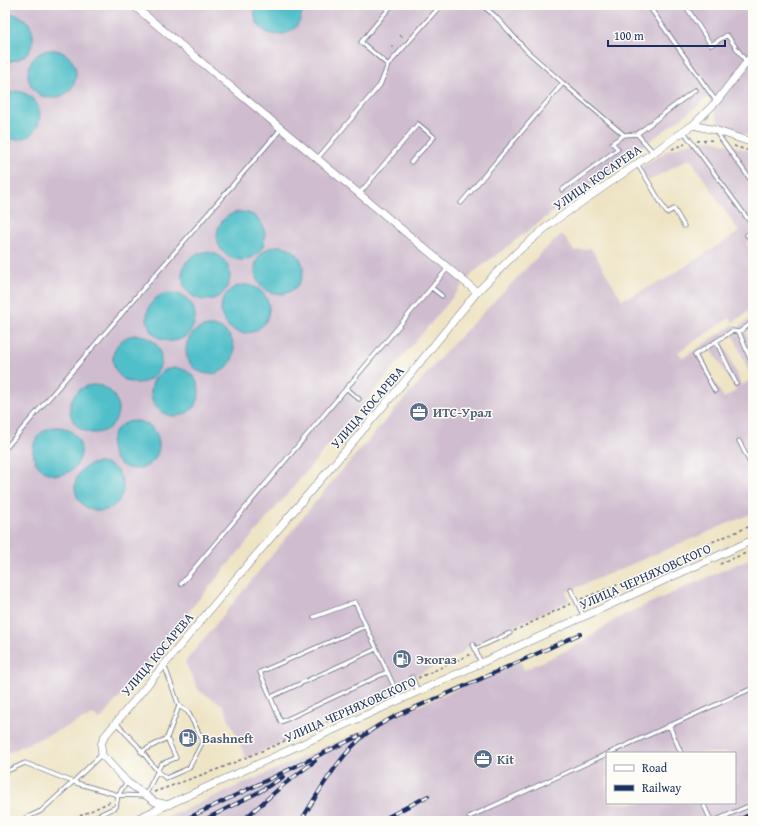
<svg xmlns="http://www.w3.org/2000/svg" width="758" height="826" viewBox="0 0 758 826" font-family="'Gentium Book Plus',serif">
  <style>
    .industrial { fill: #cfbdcf; fill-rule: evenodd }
    .water { fill: #51bfc9; stroke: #367794 }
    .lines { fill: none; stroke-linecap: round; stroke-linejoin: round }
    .lane-casing { stroke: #656e82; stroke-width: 5 }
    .street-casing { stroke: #656e82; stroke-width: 8 }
    .path { stroke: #656e82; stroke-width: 1.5; stroke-dasharray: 3 3; stroke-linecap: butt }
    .lane { stroke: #fff; stroke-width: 3.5 }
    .street { stroke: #fff; stroke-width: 7 }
    .rail-casing { stroke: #1b2f5e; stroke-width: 4 }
    .rail { stroke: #fdfcf7; stroke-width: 2.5; stroke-dasharray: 8; stroke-linecap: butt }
    .labels { text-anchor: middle; stroke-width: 3; stroke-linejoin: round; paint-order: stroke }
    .street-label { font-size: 13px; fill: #1b2f5e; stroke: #fdfcf7 }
    .service-label { font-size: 13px; font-weight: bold; fill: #4e5e75; stroke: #fdfcf7; text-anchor: start }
  </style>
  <rect width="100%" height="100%" fill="#fdfcf7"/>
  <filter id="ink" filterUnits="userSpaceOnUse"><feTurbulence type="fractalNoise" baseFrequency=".025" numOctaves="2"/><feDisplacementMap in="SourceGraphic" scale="8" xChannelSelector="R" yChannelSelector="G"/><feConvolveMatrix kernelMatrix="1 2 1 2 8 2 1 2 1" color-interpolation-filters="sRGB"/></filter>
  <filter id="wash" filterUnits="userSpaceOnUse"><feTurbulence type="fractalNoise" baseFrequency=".012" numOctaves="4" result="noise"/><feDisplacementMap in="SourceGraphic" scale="16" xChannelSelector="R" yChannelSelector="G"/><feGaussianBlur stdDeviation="0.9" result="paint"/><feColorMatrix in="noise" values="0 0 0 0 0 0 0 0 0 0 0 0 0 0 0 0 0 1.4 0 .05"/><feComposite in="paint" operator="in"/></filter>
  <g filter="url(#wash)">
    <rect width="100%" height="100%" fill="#eee4c5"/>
    <path class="industrial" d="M5,5H753V137L721,128L708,96L699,105L565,203L474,272L174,629L150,660L100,720L93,715L5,754Z
      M713,140L753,152V239L746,243L753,253V308L733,322L730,318L678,352L683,358L734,324L737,328L753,317V329L746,332L753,350V513L566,592L569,601L465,648L462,654L402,681L395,689L276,745L246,758L223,705L199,691L185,662L330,484L450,347L541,253L562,234L574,251L591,248L622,300L664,280L739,232L690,158L648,181L640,168L667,151L691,142ZM734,336L752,380L741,385L723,341ZM712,350L736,391L724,398L700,357Z
      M753,557V821H159L520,661L524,670L572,648L621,616ZM607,753H735V803H607Z"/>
    <path class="water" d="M255,5H301C308,43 249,46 255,5Z
      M5,14C41,10 44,63 5,61Z
      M28 74a24 24 0 1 1 48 0a24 24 0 1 1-48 0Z
      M17,91C56,99 40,151 5,137V94Z
      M217 236a24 24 0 1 1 48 0a24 24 0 1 1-48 0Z
      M255 270a24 24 0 1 1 48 0a24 24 0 1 1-48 0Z
      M182 276a24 24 0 1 1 48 0a24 24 0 1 1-48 0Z
      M221 309a24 24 0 1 1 48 0a24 24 0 1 1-48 0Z
      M147 317a24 24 0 1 1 48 0a24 24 0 1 1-48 0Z
      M186 350a24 24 0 1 1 48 0a24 24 0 1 1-48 0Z
      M113 359a24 24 0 1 1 48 0a24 24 0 1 1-48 0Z
      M151 392a24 24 0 1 1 48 0a24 24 0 1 1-48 0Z
      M70 409a24 24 0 1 1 48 0a24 24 0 1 1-48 0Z
      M111 445a24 24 0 1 1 48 0a24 24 0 1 1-48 0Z
      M33 451a24 24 0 1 1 48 0a24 24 0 1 1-48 0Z
      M75 487a24 24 0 1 1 48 0a24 24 0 1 1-48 0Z"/>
  </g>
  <g filter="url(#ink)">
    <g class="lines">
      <g class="lane-casing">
        <path id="lane" d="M648,5L716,101
          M685,5L711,45L727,35L747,63
          M388,65L361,42L392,5
          M563,83L624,135
          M684,132L753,226
          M716,132L753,183
          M653,152L637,134L695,90
          M317,159L380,85L388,65L441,5
          M637,164L648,181L667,213L674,209L684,226
          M562,190L618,149L612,143L624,135L637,134
          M359,194L418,124L434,137L411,162
          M461,203L563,83L527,51L495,16L482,5
          M747,235L753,231
          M432,288L442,296
          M739,332L753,366
          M716,341L736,383
          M346,388L359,399
          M715,391L695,355L732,331L739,332L753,322
          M739,441L753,469
          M5,449L281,129
          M181,584L448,268
          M571,590L584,617
          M314,617L355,602L366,626
          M473,644L481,663
          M475,649L510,633
          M387,672L281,722L260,672L366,626L400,699
          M412,677L418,691
          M271,697L376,649
          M116,723L137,745L158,772L166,778L189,768L203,741L188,712L179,706
          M669,725L681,753
          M141,752L167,738
          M609,753L753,688
          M5,772L25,763L73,782L101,755
          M703,803L711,821
          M469,817L607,754
          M19,821L41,811L73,782L118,795L145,796L161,764L176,758L167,738L179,706L164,664
          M86,821L116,807L118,795L127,782
          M714,821L753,804"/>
      </g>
      <g class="street-casing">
        <path id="street" d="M133,5L477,292
          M693,125L715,130L753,143
          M169,805L155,802L127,782L102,755L101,745L104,737L233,582L404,382L477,292L516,253L550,224L693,125L716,102L753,54
          M132,821L753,540"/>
      </g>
      <path class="path" d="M400,35L404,38
        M391,46L395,50
        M697,141L715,140
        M734,146L753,152
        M672,149L685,144
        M720,564L753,550
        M622,584L628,589
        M581,599L617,585L638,579L659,568L677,561L700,547L753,525
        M514,631L572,603
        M418,678L471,654
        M400,687L408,683
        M154,792L221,768L276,745L390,692
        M69,821L112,801"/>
      <use href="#lane" class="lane"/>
      <use href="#street" class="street"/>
      <g class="rail-casing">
        <path id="rail" d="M182,821L359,736
          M202,821L259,792L283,777
          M242,821L282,786L315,761
          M301,821C316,796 336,762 357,742C377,721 415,708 442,696C488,676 534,655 580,634
          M380,821L428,796
          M736,821L753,813"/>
      </g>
      <use href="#rail" class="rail"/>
    </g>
  </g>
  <defs>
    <g id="office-disc" transform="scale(1)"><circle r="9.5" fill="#5c6f8a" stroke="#fdfcf7"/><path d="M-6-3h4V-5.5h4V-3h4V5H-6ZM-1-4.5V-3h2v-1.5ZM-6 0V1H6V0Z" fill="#fff"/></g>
    <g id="fuel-disc" transform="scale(1)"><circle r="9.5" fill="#5c6f8a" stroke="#fdfcf7"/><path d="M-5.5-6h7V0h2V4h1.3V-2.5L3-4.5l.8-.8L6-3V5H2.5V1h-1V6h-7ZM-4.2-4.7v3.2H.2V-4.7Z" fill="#fff"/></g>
  </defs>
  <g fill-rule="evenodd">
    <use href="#office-disc" x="419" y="412"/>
    <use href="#fuel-disc" x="402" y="659"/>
    <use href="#fuel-disc" x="188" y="738"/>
    <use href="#office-disc" x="483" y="759"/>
  </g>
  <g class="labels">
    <g class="street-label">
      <text transform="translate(597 177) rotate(-35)" y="5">УЛИЦА КОСАРЕВА</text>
      <text transform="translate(367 407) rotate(-49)" y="5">УЛИЦА КОСАРЕВА</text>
      <text transform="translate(645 576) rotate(-24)" y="5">УЛИЦА ЧЕРНЯХОВСКОГО</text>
      <text transform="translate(157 654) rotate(-50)" y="5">УЛИЦА КОСАРЕВА</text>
      <text transform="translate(350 709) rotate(-24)" y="5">УЛИЦА ЧЕРНЯХОВСКОГО</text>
    </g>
    <g class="service-label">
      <text x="433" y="417">ИТС-Урал</text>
      <text x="416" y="664">Экогаз</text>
      <text x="202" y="743">Bashneft</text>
      <text x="497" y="764">Kit</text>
    </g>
  </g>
  <rect width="758" height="826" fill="none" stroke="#fdfcf7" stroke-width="20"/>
  <rect x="606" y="752" width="130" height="52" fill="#fdfcf7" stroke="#a3aaba"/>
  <rect x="614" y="765" width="20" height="6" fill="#ffffff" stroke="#a3aaba"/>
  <text x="642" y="772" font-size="12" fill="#1b2f5e">Road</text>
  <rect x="614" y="785" width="20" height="6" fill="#1b2f5e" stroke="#a3aaba"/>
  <text x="642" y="792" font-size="12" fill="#1b2f5e">Railway</text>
  <path d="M608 40v6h117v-6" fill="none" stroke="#1b2f5e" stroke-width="2"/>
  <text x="614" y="40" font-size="12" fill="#1b2f5e" stroke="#fdfcf7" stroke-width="3" paint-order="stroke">100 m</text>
</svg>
